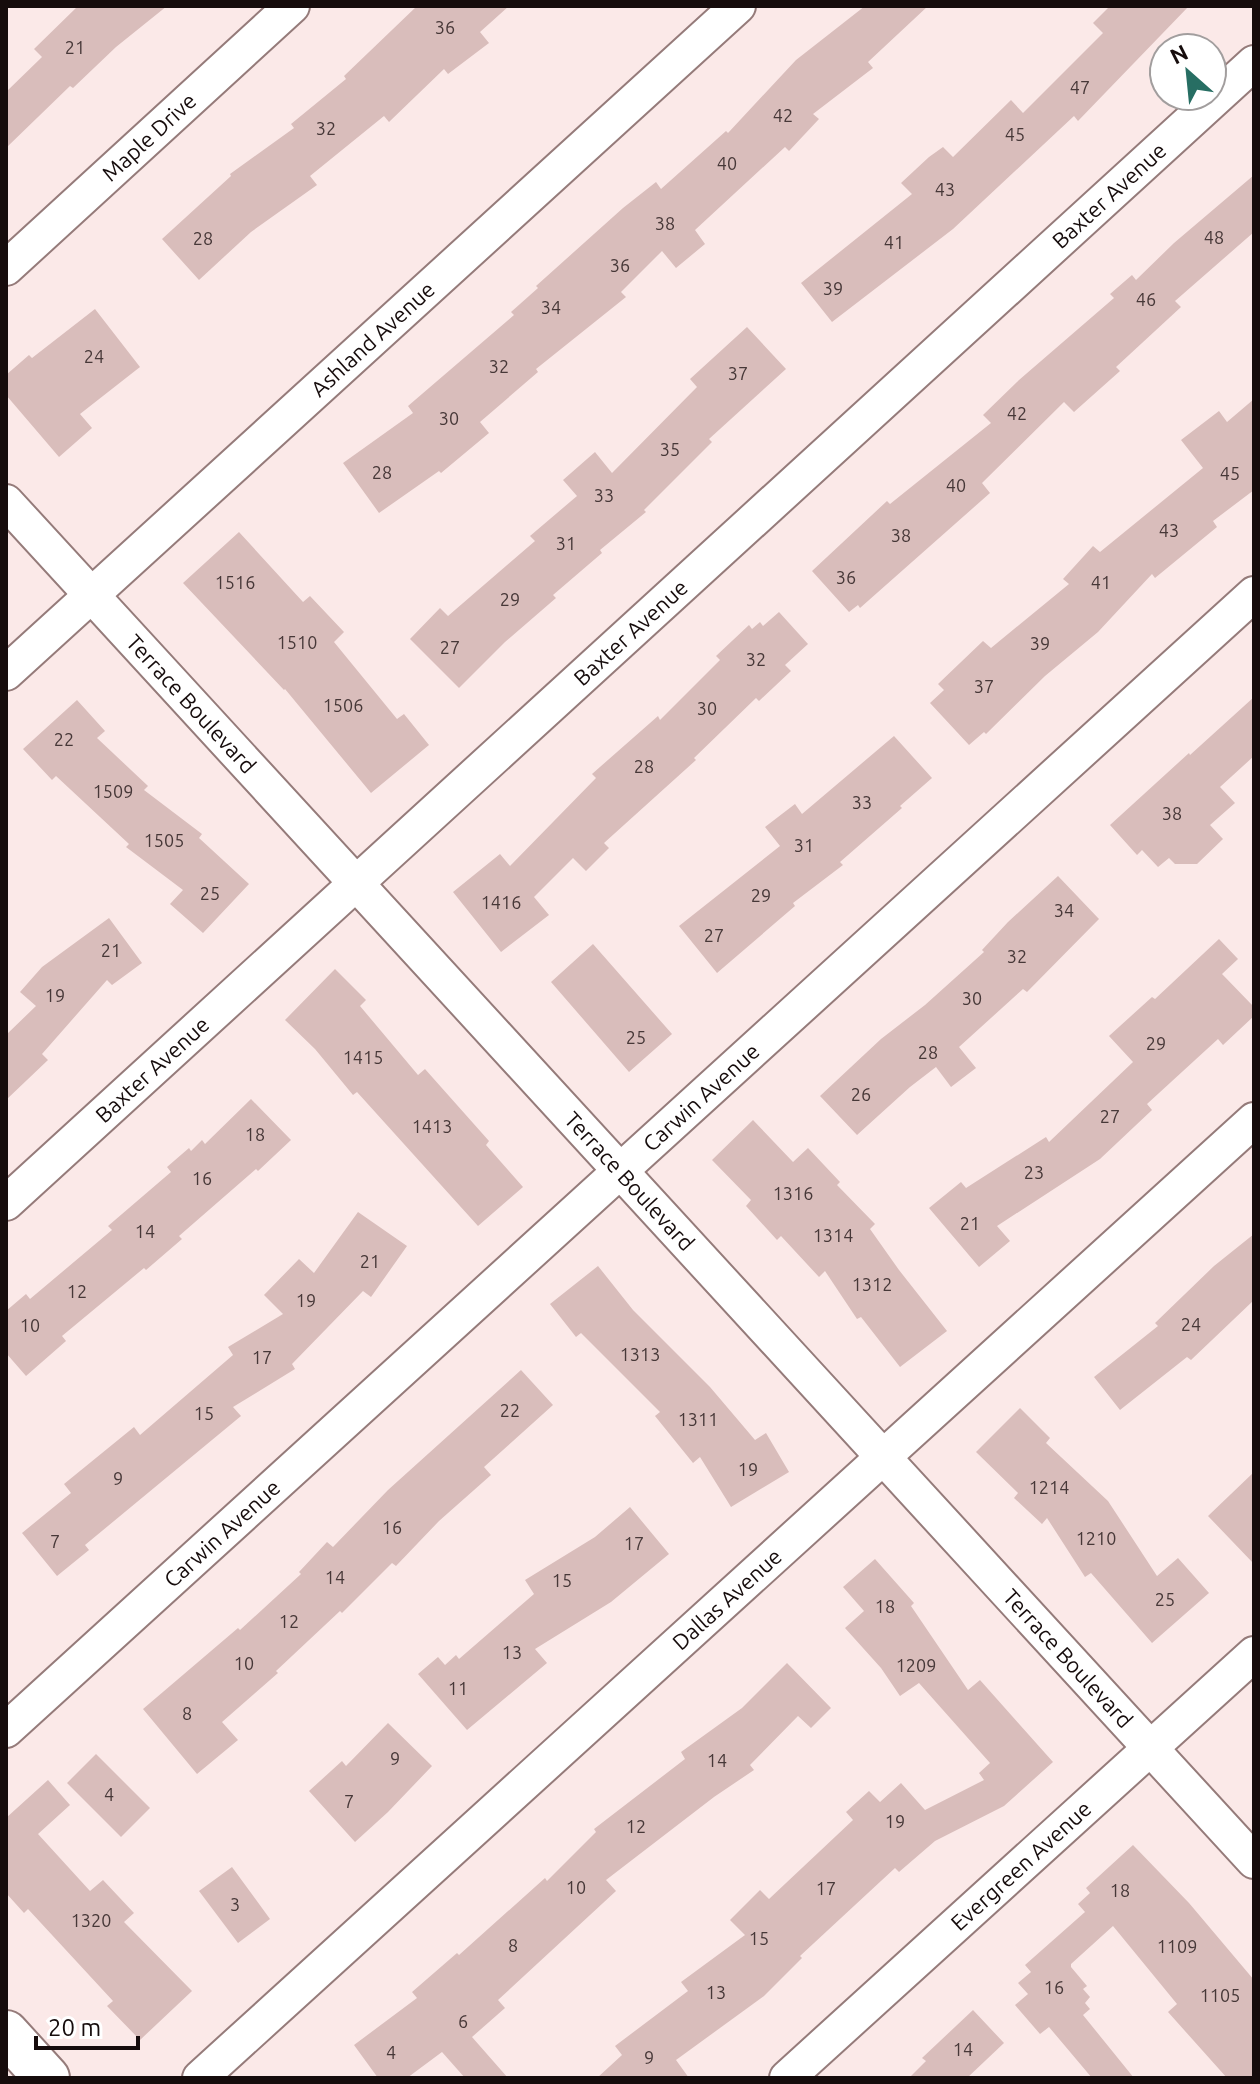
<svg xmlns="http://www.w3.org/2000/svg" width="1260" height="2084" viewBox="0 0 1260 2084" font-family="Ubuntu,sans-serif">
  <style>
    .building { fill: #d9bdbb }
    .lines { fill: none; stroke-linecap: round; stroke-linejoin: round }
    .street-casing { stroke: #957b7a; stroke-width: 38 }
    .secondary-casing { stroke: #957b7a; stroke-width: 48 }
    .street { stroke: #fff; stroke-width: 34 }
    .secondary { stroke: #fff; stroke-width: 44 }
    .labels { text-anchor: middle; stroke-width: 6; stroke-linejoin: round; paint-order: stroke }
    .number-label { font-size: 18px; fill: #473838 }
    .street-label { font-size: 22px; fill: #160c0c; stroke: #fff }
  </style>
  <rect width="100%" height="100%" fill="#fbe9e8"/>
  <path class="building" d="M78,6H167L116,47L73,88L70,86L6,148V92L42,57L34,49Z
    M417,6H509L480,32L489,43L448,74L444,69L389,122L384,116L310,176L317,185L251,232L199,280L162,239L231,176L230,174L294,128L291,124L346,79L344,76Z
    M865,6H928L868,62L873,68L813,114L819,119L789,151L785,147L695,230L705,244L676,268L662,251L621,292L626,297L536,369L538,372L480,422L489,433L441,473L439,471L379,513L343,463L413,413L408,406L514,315L511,312L538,288L536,286L623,208L656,182L661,189L726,131L728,133L796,60Z
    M1110,6H1189L1078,121L1074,116L953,229L832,322L801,283L912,194L901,183L929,157L943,147L953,157L1011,100L1023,113L1103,33L1093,23Z
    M1254,175V232L1175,301L1181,307L1116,367L1120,371L1074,412L1064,402L982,483L990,493L860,608L858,605L849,612L812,571L887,501L890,504L991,423L983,415L1019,380L1114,298L1110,294L1132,275L1136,280L1174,243Z
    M95,309L140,367L80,414L92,428L59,457L6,395V375L29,355L32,358Z
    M747,327L786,369L709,439L712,442L644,510L646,512L600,550L602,553L553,595L556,598L505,642L459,688L410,639L440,608L448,616L535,541L530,536L577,496L563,480L595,452L612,473L697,387L690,379Z
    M1254,399V490L1213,521L1217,527L1155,578L1152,574L1098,632L1045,676L986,734L984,732L969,745L930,703L944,690L938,684L983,641L991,648L1069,584L1063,579L1093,546L1100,552L1203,468L1181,440L1219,411L1227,422Z
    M239,532L303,602L310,596L344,632L334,642L397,719L404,714L429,745L371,793L285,689L284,690L183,583Z
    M779,612L808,644L785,665L791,671L759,701L756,698L694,758L696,760L604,843L609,848L586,871L573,858L534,897L549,915L501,952L453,892L500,854L510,866L596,778L592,774L658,716L660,720L720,660L716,656L749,625L752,629L760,622L763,626Z
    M1254,697V756L1220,787L1235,803L1210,825L1223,839L1197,864H1175L1169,858L1158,867L1142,850L1137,855L1110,825L1189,753L1190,755Z
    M77,700L105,731L97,738L148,786L144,790L202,834L199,838L249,884L203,933L170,904L183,890L126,847L129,844L56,776L52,780L23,749Z
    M894,736L932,778L900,806L902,808L840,862L843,865L793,903L795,906L717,973L679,926L780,846L765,827L795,804L802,814Z
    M1058,876L1099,919L1027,992L1023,989L959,1047L976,1068L951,1087L936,1067L910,1087L857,1135L820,1096L881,1039L925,1005L984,952L982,950L1008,922Z
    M109,918L142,963L112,985L107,980L42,1054L48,1060L6,1100V1035L36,1006L20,992L42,967Z
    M1219,939L1238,959L1222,974L1254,1007V1016L1223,1045L1218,1039L1147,1104L1152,1110L1100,1159L997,1226L1010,1241L979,1267L929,1208L961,1182L966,1188L1046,1137L1049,1142L1133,1062L1109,1036L1152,997L1155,999Z
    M593,944L672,1034L629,1072L551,982Z
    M335,969L366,1000L360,1006L418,1075L425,1069L489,1141L486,1145L523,1187L478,1226L357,1092L353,1095L315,1049L285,1020Z
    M251,1099L291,1140L258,1171L256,1169L179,1236L182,1239L146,1270L144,1268L62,1336L66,1341L26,1376L6,1353V1311L26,1294L30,1299L112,1230L108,1226L171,1172L167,1167L189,1148L191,1151L202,1140L205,1144Z
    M753,1120L793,1162L808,1148L840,1182L837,1185L875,1224L870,1229L899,1270L947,1331L900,1367L861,1317L857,1319L825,1271L819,1277L781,1236L777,1240L746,1206L751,1200L712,1160Z
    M358,1212L407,1246L371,1297L363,1291L292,1364L295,1369L233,1407L241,1416L85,1545L89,1550L57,1576L22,1533L71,1493L64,1484L134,1427L140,1435L233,1355L228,1347L283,1314L264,1295L299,1259L314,1273Z
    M1254,1234V1300L1191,1360L1187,1357L1120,1410L1094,1377L1158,1326L1155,1323L1214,1266Z
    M598,1266L633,1310L710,1387L755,1440L766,1433L789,1472L731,1507L700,1457L693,1463L655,1416L660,1412L581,1333L576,1337L550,1304Z
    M521,1370L553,1405L484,1467L491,1475L439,1521L396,1566L392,1563L342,1613L340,1611L276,1671L278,1673L222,1722L238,1740L197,1774L143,1709L238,1628L240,1630L301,1574L299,1572L327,1542L333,1547L388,1490Z
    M1020,1408L1050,1438L1046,1443L1108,1501L1157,1576L1178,1558L1209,1593L1152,1643L1091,1573L1085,1577L1047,1518L1042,1524L1014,1498L1018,1493L976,1452Z
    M1254,1472V1564L1208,1516Z
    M630,1507L669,1554L611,1602L535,1649L547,1663L467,1730L418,1674L438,1657L445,1665L456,1655L459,1659L534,1594L525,1580L595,1537Z
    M875,1559L914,1603L911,1606L968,1690L980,1680L1053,1762L1004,1806L935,1841L899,1872L895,1868L800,1956L802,1958L764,1996L676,2060L689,2078H597L622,2055L615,2046L688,1991L681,1982L745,1935L730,1920L760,1890L769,1899L853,1820L846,1812L869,1791L880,1802L901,1783L925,1810L984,1780L979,1773L990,1763L919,1683L900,1696L881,1668L845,1628L864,1611L843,1587Z
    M787,1663L831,1708L811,1728L798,1716L750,1765L754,1770L714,1797L606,1880L616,1891L498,2000L505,2008L472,2037L508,2078H465L442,2052L407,2078H378L354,2045L417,1998L412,1992L457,1953L459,1955L545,1878L547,1881L596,1832L594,1829L685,1759L681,1752L742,1708Z
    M388,1723L432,1766L388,1812L355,1842L309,1791L342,1761L346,1766Z
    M96,1754L150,1808L121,1837L67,1783Z
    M48,1780L70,1805L38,1834L90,1891L103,1880L134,1913L124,1922L192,1991L140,2040L107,2006L113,2001L28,1909L24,1913L6,1893V1818Z
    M1133,1845L1189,1903L1254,1980V2078H1227L1168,2012L1177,2004L1113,1926L1071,1964V1967L1087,1986L1083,1989L1090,1997L1085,2003L1090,2009L1083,2015L1134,2078H1092L1049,2027L1040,2034L1015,2005L1028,1994L1018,1983L1031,1972L1025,1965L1085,1912L1078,1904L1090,1893L1086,1888Z
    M232,1867L270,1919L238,1943L199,1891Z
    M973,2010L1004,2043L967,2078H909L926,2061L922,2058Z"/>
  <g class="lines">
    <g class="street-casing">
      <g id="street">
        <path id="s1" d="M6,268L292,6"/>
        <path id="s2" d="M6,502L1254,1861"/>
        <path id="s3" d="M6,673L738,6"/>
        <path id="s4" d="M6,1203L1254,63"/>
        <path id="s5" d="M6,1730L1254,594"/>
        <path id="s6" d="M200,2078L1254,1120"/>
        <path id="s7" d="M787,2078L1254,1654"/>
      </g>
    </g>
    <g class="secondary-casing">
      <path id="secondary" d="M6,2033L47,2078"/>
    </g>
    <use href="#street" class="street"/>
    <use href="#secondary" class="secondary"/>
  </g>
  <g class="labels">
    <g class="number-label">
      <text x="445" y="34">36</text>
      <text x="75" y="54">21</text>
      <text x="1080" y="94">47</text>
      <text x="783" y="122">42</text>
      <text x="326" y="135">32</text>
      <text x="1015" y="141">45</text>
      <text x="727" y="170">40</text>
      <text x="945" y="196">43</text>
      <text x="665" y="230">38</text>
      <text x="1214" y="244">48</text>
      <text x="203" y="245">28</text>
      <text x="894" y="249">41</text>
      <text x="620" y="272">36</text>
      <text x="833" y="295">39</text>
      <text x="1146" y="306">46</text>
      <text x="551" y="314">34</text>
      <text x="94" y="363">24</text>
      <text x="499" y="373">32</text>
      <text x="738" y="380">37</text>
      <text x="1017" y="420">42</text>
      <text x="449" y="425">30</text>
      <text x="670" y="456">35</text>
      <text x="382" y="479">28</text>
      <text x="1230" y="480">45</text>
      <text x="956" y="492">40</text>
      <text x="604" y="502">33</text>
      <text x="1169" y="537">43</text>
      <text x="901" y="542">38</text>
      <text x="566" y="550">31</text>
      <text x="846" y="584">36</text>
      <text x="235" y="589">1516</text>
      <text x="1101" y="589">41</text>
      <text x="510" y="606">29</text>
      <text x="297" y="649">1510</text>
      <text x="1040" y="650">39</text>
      <text x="450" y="654">27</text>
      <text x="756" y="666">32</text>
      <text x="984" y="693">37</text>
      <text x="343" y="712">1506</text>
      <text x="707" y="715">30</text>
      <text x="64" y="746">22</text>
      <text x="644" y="773">28</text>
      <text x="113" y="798">1509</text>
      <text x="862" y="809">33</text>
      <text x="1172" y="820">38</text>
      <text x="164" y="847">1505</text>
      <text x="804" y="852">31</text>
      <text x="210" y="900">25</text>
      <text x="761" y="902">29</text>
      <text x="501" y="909">1416</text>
      <text x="1064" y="917">34</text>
      <text x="714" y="942">27</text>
      <text x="111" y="957">21</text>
      <text x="1017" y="963">32</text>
      <text x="55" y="1002">19</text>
      <text x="972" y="1005">30</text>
      <text x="636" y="1044">25</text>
      <text x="1156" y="1050">29</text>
      <text x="928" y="1059">28</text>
      <text x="363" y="1064">1415</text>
      <text x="861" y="1101">26</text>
      <text x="1110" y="1123">27</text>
      <text x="432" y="1133">1413</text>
      <text x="255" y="1141">18</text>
      <text x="1034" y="1179">23</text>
      <text x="202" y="1185">16</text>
      <text x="793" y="1200">1316</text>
      <text x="970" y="1230">21</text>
      <text x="145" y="1238">14</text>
      <text x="833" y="1242">1314</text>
      <text x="370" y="1268">21</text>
      <text x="872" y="1291">1312</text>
      <text x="77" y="1298">12</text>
      <text x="306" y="1307">19</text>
      <text x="1191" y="1331">24</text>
      <text x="30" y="1332">10</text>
      <text x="640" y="1361">1313</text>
      <text x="262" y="1364">17</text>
      <text x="510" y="1417">22</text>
      <text x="204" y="1420">15</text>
      <text x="698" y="1426">1311</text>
      <text x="748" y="1476">19</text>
      <text x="118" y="1485">9</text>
      <text x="1049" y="1494">1214</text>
      <text x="392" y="1534">16</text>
      <text x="1096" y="1545">1210</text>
      <text x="55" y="1548">7</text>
      <text x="634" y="1550">17</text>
      <text x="335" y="1584">14</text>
      <text x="562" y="1587">15</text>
      <text x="1165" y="1606">25</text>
      <text x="885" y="1613">18</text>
      <text x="289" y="1628">12</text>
      <text x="512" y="1659">13</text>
      <text x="244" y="1670">10</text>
      <text x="916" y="1672">1209</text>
      <text x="458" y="1695">11</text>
      <text x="187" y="1720">8</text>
      <text x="395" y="1765">9</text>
      <text x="717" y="1767">14</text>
      <text x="109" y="1801">4</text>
      <text x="349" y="1808">7</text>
      <text x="895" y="1828">19</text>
      <text x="636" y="1833">12</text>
      <text x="576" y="1894">10</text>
      <text x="826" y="1895">17</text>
      <text x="1120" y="1897">18</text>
      <text x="235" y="1911">3</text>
      <text x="91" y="1927">1320</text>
      <text x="759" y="1945">15</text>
      <text x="513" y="1952">8</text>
      <text x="1177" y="1953">1109</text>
      <text x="1054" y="1994">16</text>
      <text x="716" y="1999">13</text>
      <text x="1220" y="2002">1105</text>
      <text x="463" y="2028">6</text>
      <text x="963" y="2056">14</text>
      <text x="391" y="2059">4</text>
      <text x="649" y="2064">9</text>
    </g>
    <g class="street-label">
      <text dy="8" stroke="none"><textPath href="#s1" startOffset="194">Maple Drive</textPath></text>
      <text dy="8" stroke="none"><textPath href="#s4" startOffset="1494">Baxter Avenue</textPath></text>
      <text dy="8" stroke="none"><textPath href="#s3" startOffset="496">Ashland Avenue</textPath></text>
      <text dy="8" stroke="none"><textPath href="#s4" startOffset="846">Baxter Avenue</textPath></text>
      <text dy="8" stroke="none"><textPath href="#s2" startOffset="274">Terrace Boulevard</textPath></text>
      <text dy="8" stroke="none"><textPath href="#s4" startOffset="198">Baxter Avenue</textPath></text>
      <text dy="8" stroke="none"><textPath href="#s5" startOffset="940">Carwin Avenue</textPath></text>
      <text dy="8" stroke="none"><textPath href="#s2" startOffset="922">Terrace Boulevard</textPath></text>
      <text dy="8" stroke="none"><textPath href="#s5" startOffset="292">Carwin Avenue</textPath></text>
      <text dy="8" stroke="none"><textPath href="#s6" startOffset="712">Dallas Avenue</textPath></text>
      <text dy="8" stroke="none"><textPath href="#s2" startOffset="1570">Terrace Boulevard</textPath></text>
      <text dy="8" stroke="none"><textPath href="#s7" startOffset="316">Evergreen Avenue</textPath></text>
    </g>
  </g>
  <rect width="1260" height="2084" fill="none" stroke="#160c0c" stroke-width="16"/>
  <g transform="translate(1188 72) rotate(333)"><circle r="38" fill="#ffffff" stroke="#a29e9e" stroke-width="2"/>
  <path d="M0-6L14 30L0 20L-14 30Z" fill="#276e63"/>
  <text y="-12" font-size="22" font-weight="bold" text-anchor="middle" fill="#160c0c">N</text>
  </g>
  <path d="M36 2036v12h102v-12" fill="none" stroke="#160c0c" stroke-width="4"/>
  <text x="48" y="2036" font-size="24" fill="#160c0c" stroke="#ffffff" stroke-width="6" paint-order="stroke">20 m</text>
</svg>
